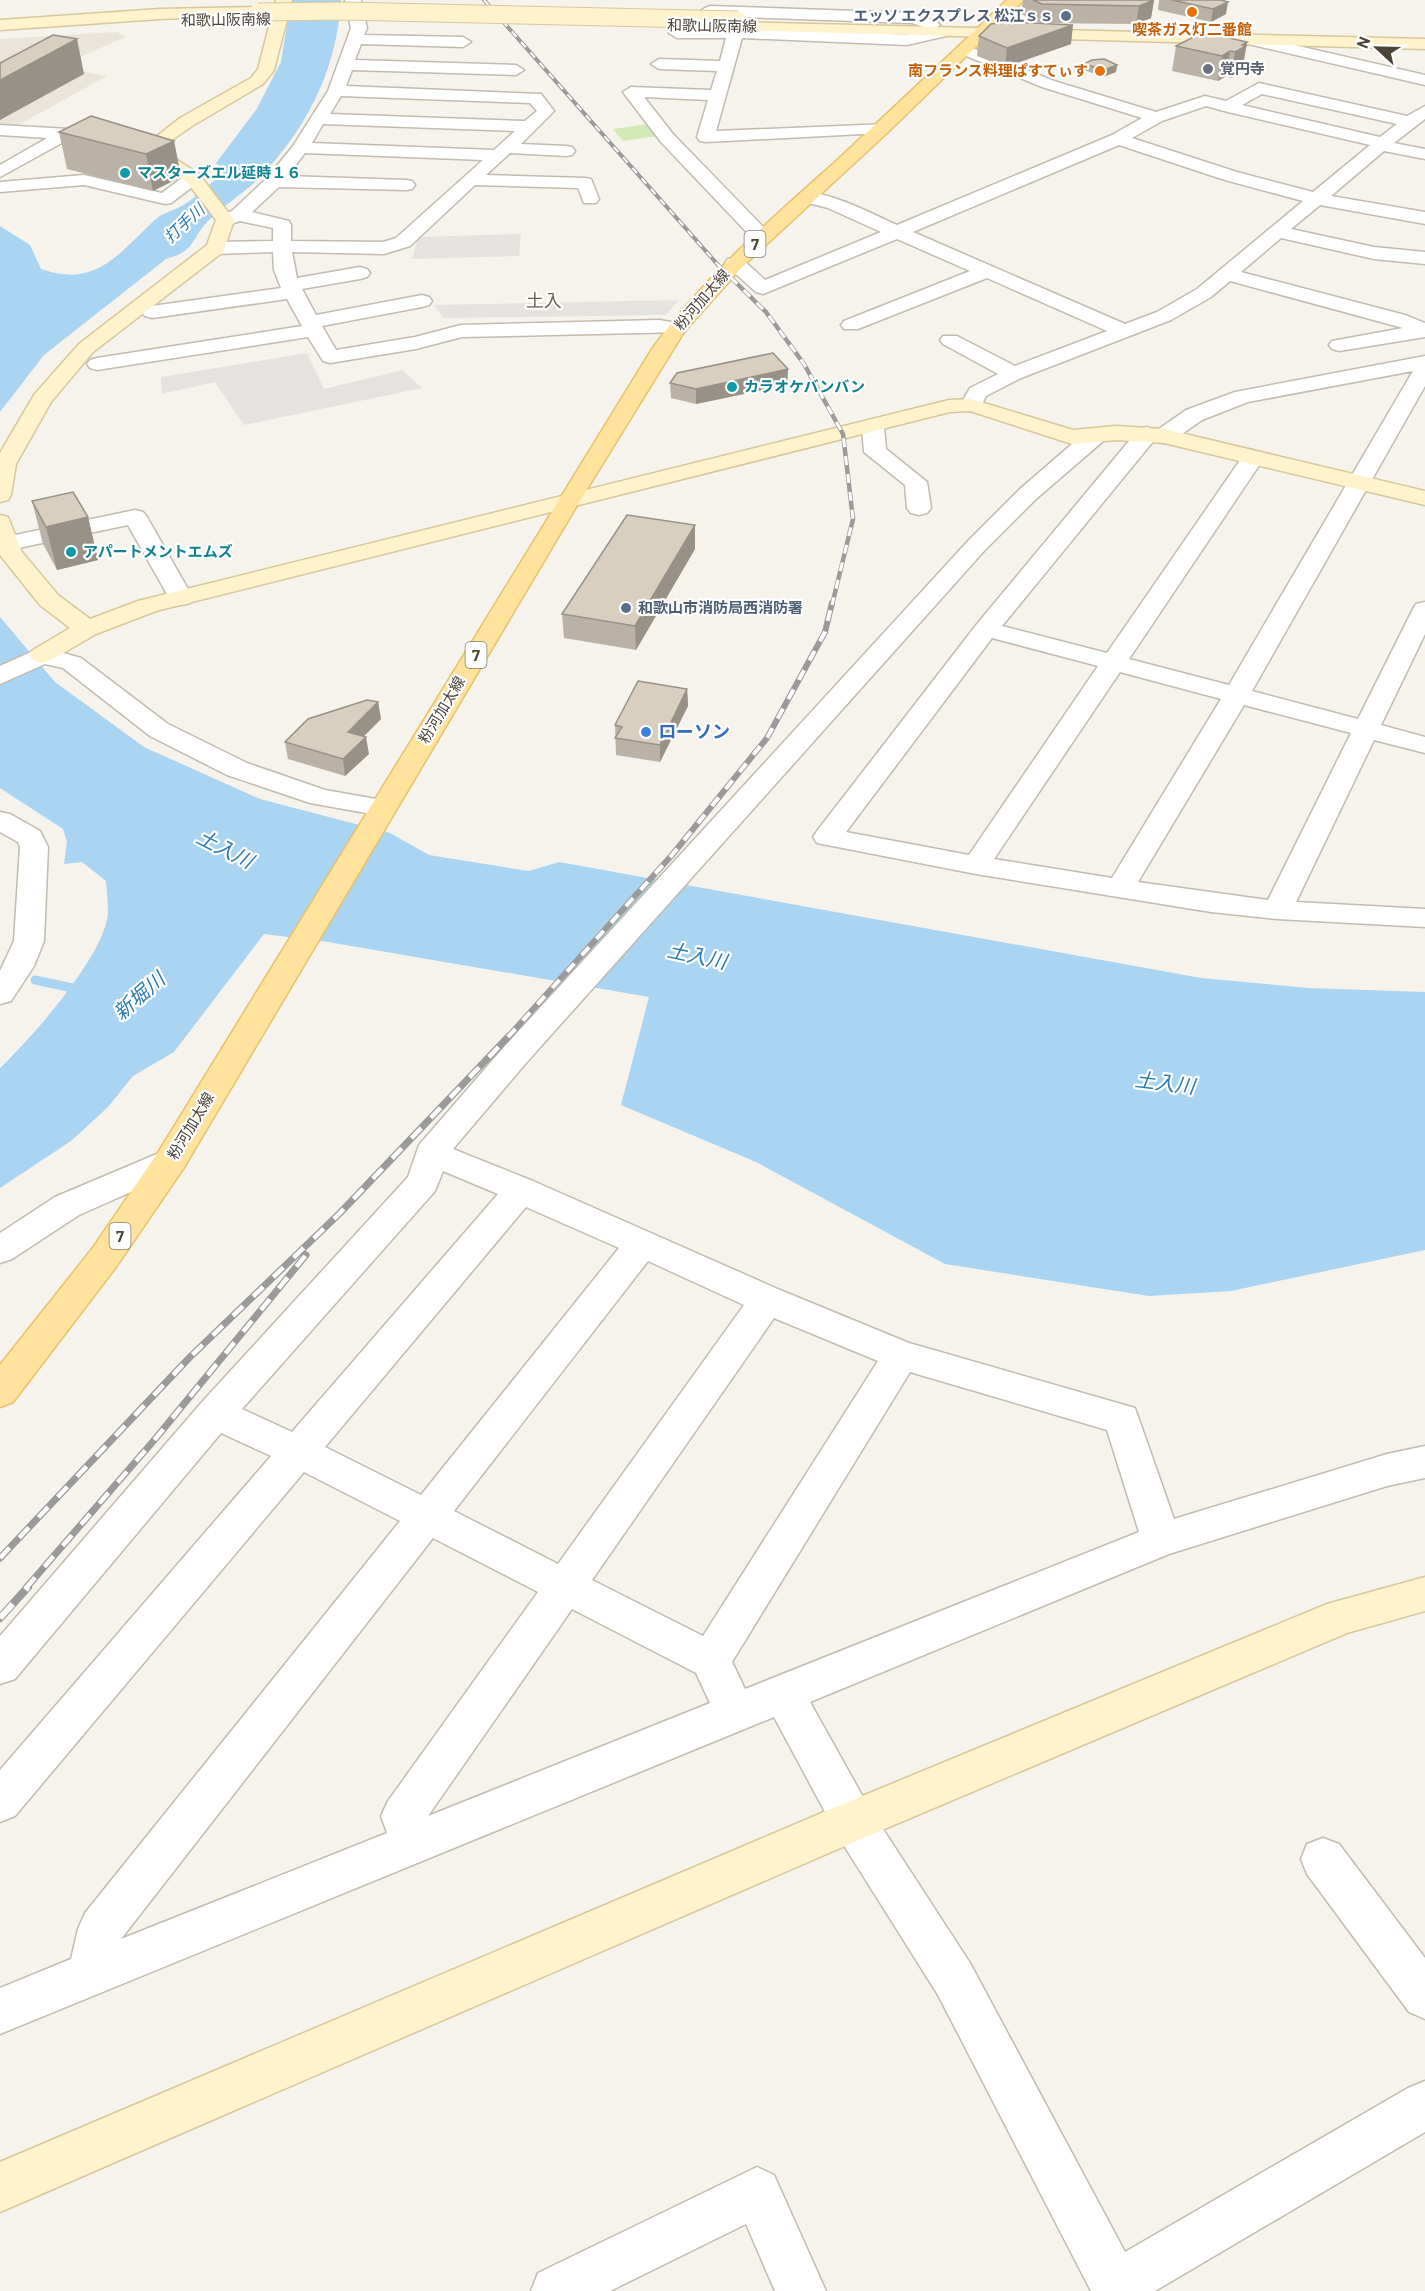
<svg xmlns="http://www.w3.org/2000/svg" width="1425" height="2291" viewBox="0 0 1425 2291" font-family="Barlow,'Noto Sans JP',sans-serif">
  <style>
    .residential { fill: #eae5da }
    .green { fill: #d2eab5 }
    .parking { fill: #e5e3e0 }
    .water { fill: #a9d4f2 }
    .lines { fill: none; stroke-linecap: round; stroke-linejoin: round }
    .stream { stroke: #a9d4f2; stroke-width: 9 }
    .street-casing { stroke: #c2bbae; stroke-width: 3 }
    .secondary-casing { stroke: #d6c79b; stroke-width: 3 }
    .primary-casing { stroke: #e6c16a; stroke-width: 3 }
    .street { fill: #fff; fill-rule: evenodd }
    .secondary { fill: #fff3cd; fill-rule: evenodd }
    .primary { fill: #ffe39c; fill-rule: evenodd }
    .rail-far4-casing { stroke: #9a9a9a; stroke-width: 4 }
    .rail-far3-casing { stroke: #9a9a9a; stroke-width: 4.5 }
    .rail-far2-casing { stroke: #9a9a9a; stroke-width: 6 }
    .rail-far1-casing { stroke: #9a9a9a; stroke-width: 7 }
    .rail-casing { stroke: #9a9a9a; stroke-width: 8 }
    .rail-far4 { stroke: #fff; stroke-width: 2; stroke-dasharray: 7; stroke-linecap: butt }
    .rail-far3 { stroke: #fff; stroke-width: 3; stroke-dasharray: 9; stroke-linecap: butt }
    .rail-far2 { stroke: #fff; stroke-width: 4; stroke-dasharray: 11; stroke-linecap: butt }
    .rail-far1 { stroke: #fff; stroke-width: 4.5; stroke-dasharray: 14; stroke-linecap: butt }
    .rail { stroke: #fff; stroke-width: 6; stroke-dasharray: 19; stroke-linecap: butt }
    .secondary-bridge-casing { stroke: #d6c79b; stroke-width: 19; stroke-linecap: butt }
    .secondary-bridge { stroke: #fff3cd; stroke-width: 17 }
    .wall { fill: #bab2a6 }
    .shaded-wall { fill: #979187 }
    .building { fill: #d8cfc1; stroke: #979187; stroke-width: 1.5 }
    .food-dot { fill: #e8710a; stroke: #fff; stroke-width: 2 }
    .service-dot { fill: #5c6f8a; stroke: #fff; stroke-width: 2 }
    .worship-dot { fill: #6b7280; stroke: #fff; stroke-width: 2 }
    .culture-dot { fill: #0f9aa8; stroke: #fff; stroke-width: 2 }
    .shop-dot { fill: #3f7fe0; stroke: #fff; stroke-width: 2 }
    .labels { text-anchor: middle; stroke-width: 4.5; stroke-linejoin: round; paint-order: stroke }
    .far-service-label { font-size: 15px; font-weight: bold; fill: #4e5e75; stroke: #fff; text-anchor: end }
    .far-street-label { font-size: 15px; fill: #4b4439; stroke: #fff }
    .far-food-label { font-size: 15px; font-weight: bold; fill: #c56008; stroke: #fff }
    .far-worship-label { font-size: 15px; font-weight: bold; fill: #5b616d; stroke: #fff; text-anchor: start }
    .far-culture-label { font-size: 15px; font-weight: bold; fill: #0d838f; stroke: #fff; text-anchor: start }
    .far-water-label { font-size: 16px; font-style: italic; fill: #2e7ab2; stroke: #fff }
    .shield { fill: #fff; stroke: #817c74; stroke-width: 1.5 }
    .shield-label { font-size: 16px; font-weight: bold; fill: #4b4439 }
    .far-quarter-label { font-size: 18px; fill: #6e6250; stroke: #fff }
    .shop-label { font-size: 18px; font-weight: bold; fill: #366cbe; stroke: #fff; text-anchor: start }
    .water-label { font-size: 20px; font-style: italic; fill: #2e7ab2; stroke: #fff }
  </style>
  <rect width="100%" height="100%" fill="#f6f3ec"/>
  <path class="residential" d="M117,32L126,37L84,55L62,68L107,76L13,128L0,127V39Z"/>
  <path class="green" d="M648,124L659,136L623,141L613,129Z"/>
  <path class="parking" d="M521,234L519,256L412,259L418,237Z
    M679,300L666,315L443,318L434,305Z
    M307,353L324,389L402,370L422,388L244,425L215,382L162,394L161,377Z"/>
  <path class="water" d="M291,0H341C337,66 311,120 267,170C251,189 226,203 208,221C190,240 196,251 166,259L44,355L0,412V226L30,245L41,269C98,289 119,252 156,219C164,212 176,210 185,204C199,195 212,182 225,171L216,163L256,110L281,62Z
    M0,617L55,682L144,747L260,799L390,833L429,855L529,871L559,862L1201,978L1309,988L1425,992V1250L1231,1291L1149,1296L945,1264L756,1162L621,1105L649,997L328,942L264,934L174,1052L133,1076L108,1107L71,1141L0,1188V1068C31,1039 104,956 108,914C108,903 107,892 106,881L82,862L64,864L67,842L63,829L0,788Z"/>
  <g class="lines">
    <path class="stream" d="M35,980L82,990"/>
    <g class="street-casing">
      <path id="street" d="M345,0H361L367,28L364,35L463,37L471,42L463,47L361,44L355,60L516,65L524,70L516,75L352,70L346,86L541,94L554,111L521,144L566,146L572,147L575,151L572,155L566,156L510,153L486,175L585,178L591,179L599,199L596,203H584L578,188L475,185L410,246L384,254L292,252L297,278L360,267L367,269L370,273L367,277L360,279L302,289L316,315L422,295L429,297L432,301L429,305L422,307L322,326L336,350L415,337L461,325L659,320L684,324L687,328L684,332L462,337L416,349L330,363L323,361L308,337L97,370L90,368L87,364L90,360L97,358L302,326L287,299L152,318L145,316L142,312L145,308L152,306L281,288L274,270L273,252L216,254L209,252L207,248L209,244L216,242L273,241V228L240,221L225,226L218,224L216,220L218,216L232,211L268,177L293,146L328,91L351,28ZM341,96L530,103L537,111L525,121L330,114ZM323,124L515,131L494,150L312,143ZM305,153L483,160L396,238L383,242L291,241V225L289,221L252,212L279,187L406,190L412,189L415,185L412,181L406,180L287,176Z
        M710,6L914,13L937,22L940,25L932,30L912,23L713,16L694,28H775L907,35L940,28L948,33L946,36L907,45L742,38L716,131L888,124L891,128L888,132L882,133L706,142L700,141L697,137L708,100L644,97L673,134L769,233L771,237L769,241H755L661,142L623,92L631,87L711,90L717,71L659,69L651,64L659,59L720,61L726,38H677L669,33L705,8Z
        M1250,35L1425,75V85L1244,43L1242,40Z
        M965,45L1054,81L1156,112L1205,96L1226,101L1259,83L1407,116L1425,106V119L1394,143L1425,149V159L1384,151L1331,196L1425,212V224L1320,205L1291,229L1374,247L1425,252V264L1374,259L1281,238L1241,272L1405,315L1425,323V337L1339,351L1332,349L1329,345L1332,341L1403,328L1230,281L1211,297L1171,320L1021,378L986,396L979,410L971,411L963,410L960,405L970,388L998,374L943,344L940,340L943,336H957L1015,366L1107,331L987,278L858,329H844L841,325L844,321L970,271L897,239L763,294L756,292L728,267L725,263L728,259H742L765,280L881,232L828,208L801,201L798,197L801,193C823,188 875,215 897,225L1112,135L1142,118L1042,87L959,53L957,50ZM1262,94L1397,124L1380,137L1242,105ZM1206,106L1228,112L1370,145L1313,192L1237,172L1132,138L1162,121ZM1119,145L1225,180L1303,201L1197,289L1157,312L1125,324L913,232Z
        M0,125L103,131L109,132L112,136L109,140L69,139L0,177V165L47,138L0,135Z
        M193,173L199,174L202,178L199,182L171,203L165,204L84,185L0,192V182L84,175L162,193L187,174Z
        M1425,356V386L1252,691L1358,719L1413,609L1416,604L1425,602V634L1381,725L1425,737V753L1374,740L1296,902L1425,909V927L1277,919L1211,912L976,874L817,843L813,837L817,831L977,624L1139,429L1147,427L1156,431L1186,410L1235,392ZM1413,371L1229,685L1129,659L1264,458L1261,453L1253,451L1245,453L1107,653L1002,626L1155,439L1164,443L1172,441L1202,420L1248,402ZM992,638L1098,666L969,855L846,832ZM1120,672L1221,699L1112,878L994,859ZM1244,705L1351,733L1268,900L1138,882Z
        M873,420L881,422L884,427L886,449L927,482L931,508L927,513L919,515L911,513L907,508L905,485L864,452L862,427L865,422Z
        M1094,430L1102,432L1105,437L1102,442L1036,499L984,551L526,1063L453,1149L533,1181L780,1290L909,1343L1135,1408L1174,1519L1387,1454L1425,1446V1478L1387,1486L1169,1554L810,1702L868,1806L970,1963L1125,2252L1408,2088L1425,2081V2132L1155,2291H1091L938,1995L838,1836L774,1717L0,2034V1988L71,1959L78,1929L85,1913L400,1521L304,1472L15,1816L0,1822V1770L271,1456L221,1433L15,1679L0,1684V1636L202,1402L408,1177L419,1145L504,1047L968,541L1020,489L1086,432ZM443,1171L498,1194L292,1432L242,1409L435,1191ZM526,1207L619,1248L421,1495L325,1447ZM648,1261L744,1305L558,1564L454,1511ZM774,1318L878,1361L703,1636L592,1580ZM910,1372L1107,1430L1139,1532L745,1689L732,1662ZM433,1538L538,1592L388,1801L381,1816L387,1833L121,1939ZM572,1609L696,1673L710,1703L428,1816Z
        M135,510L143,512L147,517L193,598L190,603L181,605L172,603L128,525L9,550L0,547L1,538Z
        M42,647L81,658L168,724L247,763L325,790L393,802L397,808L393,814L383,816L310,803L227,775L150,736L63,668L45,664L0,684V666Z
        M0,812L10,814L40,831L48,847L44,941L34,966L11,1001L0,1004V971L14,941L20,847L18,842L0,832Z
        M171,1148L183,1151L188,1160L183,1169L79,1215L12,1259L0,1263V1233L55,1197Z
        M1323,1838L1339,1844L1425,1958V2019L1409,2012L1307,1874L1301,1859L1307,1844Z
        M757,2167L774,2175L826,2291H775L746,2224L610,2291H531L538,2273Z"/>
    </g>
    <g class="secondary-casing">
      <path id="secondary" d="M276,0H292L274,70L263,84L192,126L169,142L168,154L199,174L234,220L223,252L93,352L51,402L16,464L11,495L8,500L0,502V453L34,395L79,344L207,245L216,220L187,182L153,160L150,156L152,140L180,118L251,78L258,69Z
        M258,7L263,9L266,12L263,15L160,19L0,30V20L160,9Z
        M736,22L1425,39V49L731,30L728,27Z
        M971,399L1073,430L1116,426L1164,429L1425,491V505L1164,443L1116,440L1072,444L970,411L950,412L156,611L96,634L51,660L42,663L33,660L29,655L33,650L70,628L40,605L0,555V515L8,517L22,552L58,595L90,619L138,601L949,400Z
        M1425,1577V1611L1347,1633L868,1836L0,2212V2162L838,1806L1327,1604Z"/>
    </g>
    <g class="primary-casing">
      <path id="primary" d="M1007,0H1024L888,132L742,267L684,332L579,502L183,1169L116,1267L13,1402L0,1407V1365L92,1249L159,1151L652,349C703,278 769,221 834,163C892,109 950,55 1007,0Z"/>
    </g>
    <use href="#street" class="street"/>
    <use href="#secondary" class="secondary"/>
    <use href="#primary" class="primary"/>
    <g class="rail-far4-casing">
      <path id="rail-far4" d="M484,0L719,266"/>
    </g>
    <g class="rail-far3-casing">
      <path id="rail-far3" d="M718,265L766,312L804,364L843,434L853,519L832,605"/>
    </g>
    <g class="rail-far2-casing">
      <path id="rail-far2" d="M508,1037L672,855L767,738L825,632L832,603"/>
    </g>
    <g class="rail-far1-casing">
      <path id="rail-far1" d="M0,1558L189,1358L340,1213L509,1036
        M26,1588L156,1438L306,1255"/>
    </g>
    <g class="rail-casing">
      <path id="rail" d="M0,1618L28,1587"/>
    </g>
    <use href="#rail-far4" class="rail-far4"/>
    <use href="#rail-far3" class="rail-far3"/>
    <use href="#rail-far2" class="rail-far2"/>
    <use href="#rail-far1" class="rail-far1"/>
    <use href="#rail" class="rail"/>
    <g class="secondary-bridge-casing">
      <path id="secondary-bridge" d="M258,12L346,11L738,20"/>
    </g>
    <use href="#secondary-bridge" class="secondary-bridge"/>
  </g>
  <path class="wall" d="M1023,0H1154L1151,18L1136,24L1040,23L1021,14Z
    M1159,0H1221L1226,14L1211,22L1158,10Z
    M979,36L1071,44L1005,67L977,56Z
    M1247,42L1242,71L1231,78L1226,76L1218,81L1172,71L1176,46Z
    M1084,64L1117,65L1116,72L1103,77L1084,70Z
    M59,132L174,141L181,177L153,191L67,169Z
    M788,369L787,385L696,404L671,398L670,383Z
    M32,501L88,517L98,560L57,570L43,544Z
    M695,549L636,650L564,638L562,614Z
    M687,689L688,706L660,762L616,755L615,725Z
    M378,702L381,719L364,736L369,754L345,776L288,759L285,742Z"/>
  <path class="shaded-wall" d="M1154,0L1151,18L1136,24L1139,6Z
    M1228,2L1226,14L1211,22L1213,9Z
    M1073,25L1071,44L1005,67L1007,48Z
    M77,39L84,74L0,120V80Z
    M1247,42L1242,71L1231,78L1235,52L1242,45Z
    M1230,51L1226,76L1218,81L1222,56Z
    M1117,65L1116,72L1103,77L1104,70Z
    M174,141L181,177L153,191L146,154Z
    M788,369L787,385L696,404V389Z
    M88,517L98,560L57,570L46,527Z
    M695,525V549L636,650L635,626Z
    M687,689L688,706L660,762V745Z
    M378,702L381,719L351,749L348,732Z
    M366,737L369,754L345,776L343,759Z"/>
  <path class="building" d="M1033,0H1154L1139,6L1042,4Z
    M1172,0H1221L1228,2L1213,9Z
    M1008,22L1073,25L1007,48L979,36L991,24Z
    M1203,32L1247,42L1242,45L1246,46L1235,52L1230,51L1222,56L1176,46Z
    M53,35L77,39L0,80V63Z
    M1104,59L1117,65L1104,70L1084,64L1092,60Z
    M91,116L174,141L146,154L59,132Z
    M773,353L788,369L696,389L670,383L677,373Z
    M73,492L88,517L46,527L32,501Z
    M627,515L695,525L635,626L562,614Z
    M638,681L687,689L660,745L615,738L622,727L615,725Z
    M367,700L378,702L348,732L366,737L343,759L285,742L308,719Z"/>
  <g class="food-dot">
    <circle cx="1192" cy="12" r="6"/>
    <circle cx="1100" cy="71" r="6"/>
  </g>
  <g class="service-dot">
    <circle cx="1066" cy="16" r="6"/>
    <circle cx="626" cy="608" r="6"/>
  </g>
  <circle class="worship-dot" cx="1208" cy="69" r="6"/>
  <g class="culture-dot">
    <circle cx="125" cy="173" r="6"/>
    <circle cx="732" cy="387" r="6"/>
    <circle cx="71" cy="552" r="6"/>
  </g>
  <circle class="shop-dot" cx="646" cy="732" r="6"/>
  <g class="labels">
    <g class="far-service-label">
      <text x="1054" y="21">エッソ エクスプレス 松江ｓｓ</text>
      <text x="638" y="613" text-anchor="start">和歌山市消防局西消防署</text>
    </g>
    <g class="far-street-label">
      <text transform="translate(226 20) rotate(-1)" y="5">和歌山阪南線</text>
      <text transform="translate(712 26) rotate(1)" y="5">和歌山阪南線</text>
      <text transform="translate(702 300) rotate(-49)" y="5">粉河加太線</text>
      <text transform="translate(442 710) rotate(-59)" y="5">粉河加太線</text>
      <text transform="translate(191 1126) rotate(-59)" y="5">粉河加太線</text>
    </g>
    <g class="far-food-label">
      <text x="1192" y="35">喫茶ガス灯二番館</text>
      <text x="1088" y="76" text-anchor="end">南フランス料理ぱすてぃす</text>
    </g>
    <g class="far-worship-label">
      <text x="1220" y="74">覚円寺</text>
    </g>
    <g class="far-culture-label">
      <text x="137" y="178">マスターズエル延時１６</text>
      <text x="744" y="392">カラオケバンバン</text>
      <text x="83" y="557">アパートメントエムズ</text>
    </g>
    <g class="far-water-label">
      <text transform="translate(184 223) rotate(-43)" y="6">打手川</text>
    </g>
    <g class="shield">
      <rect x="744.5" y="231" width="21" height="26" rx="4.5"/>
      <rect x="465.5" y="642" width="21" height="26" rx="4.5"/>
      <rect x="109.5" y="1223" width="21" height="26" rx="4.5"/>
    </g>
    <g class="shield-label">
      <text x="755" y="250">7</text>
      <text x="476" y="661">7</text>
      <text x="120" y="1242">7</text>
    </g>
    <g class="far-quarter-label">
      <text x="544" y="307">土入</text>
    </g>
    <g class="shop-label">
      <text x="658" y="738">ローソン</text>
    </g>
    <g class="water-label">
      <text transform="translate(225 849) rotate(27)" y="7">土入川</text>
      <text transform="translate(697 956) rotate(12)" y="7">土入川</text>
      <text transform="translate(139 996) rotate(-41)" y="7">新堀川</text>
      <text transform="translate(1165 1083) rotate(7)" y="7">土入川</text>
    </g>
  </g>
  <g transform="translate(1377 48) rotate(292)" stroke="#ffffff" stroke-width="4.5" paint-order="stroke">
  <path d="M0-4.5L10 22L0 15L-10 22Z" fill="#4b4439"/>
  <text y="-9" font-size="16" font-weight="bold" text-anchor="middle" fill="#4b4439">N</text>
  </g>
</svg>
